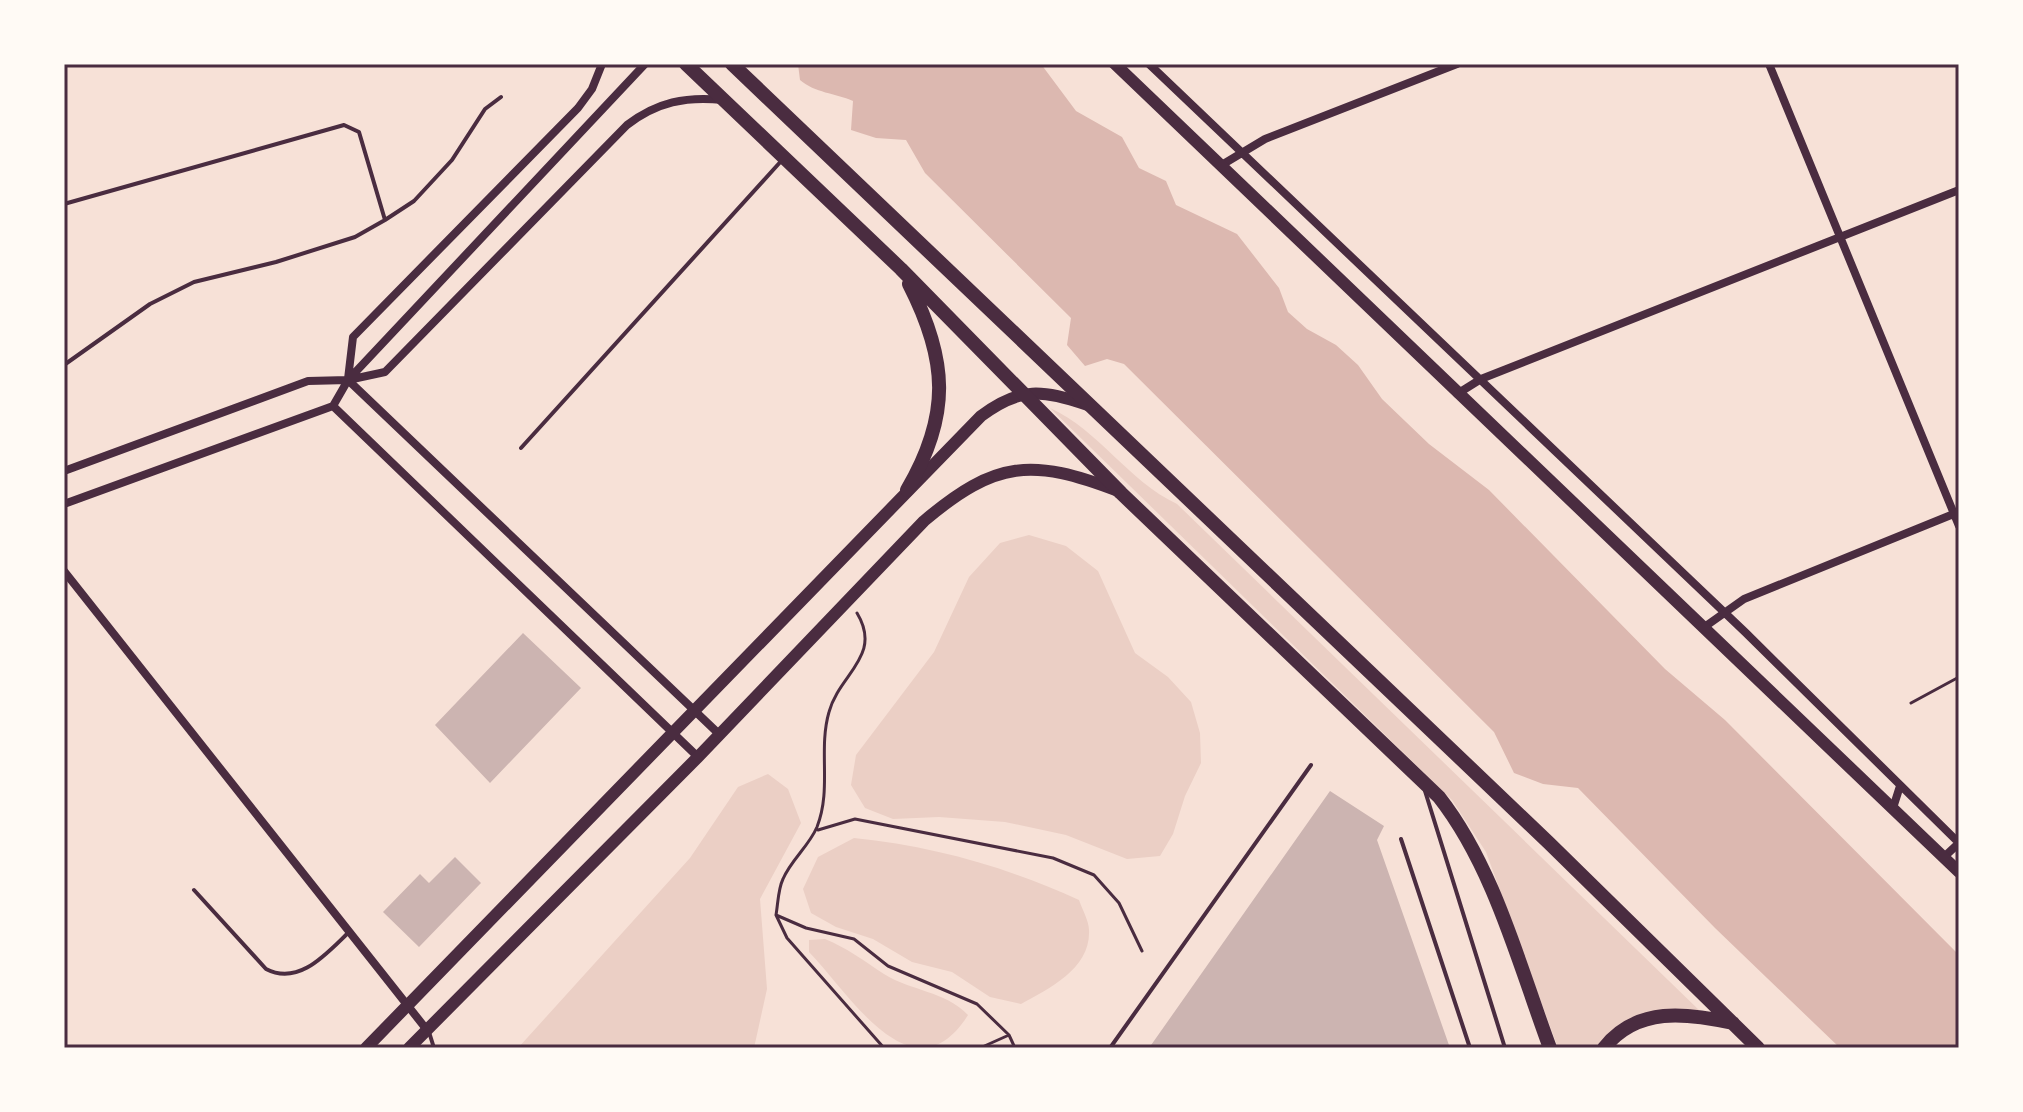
<svg xmlns="http://www.w3.org/2000/svg" width="2023" height="1112" viewBox="0 0 2023 1112" font-family="Ubuntu,sans-serif">
  <style>
    .green { fill: #ebcfc5 }
    .water { fill: #dcb8b0 }
    .building { fill: #ccb4b1 }
    .lines { fill: none; stroke-linecap: round; stroke-linejoin: round }
    .path { stroke: #4a2c40; stroke-width: 3 }
    .service { stroke: #4a2c40; stroke-width: 4 }
    .minor { stroke: #4a2c40; stroke-width: 8 }
    .secondary { stroke: #4a2c40; stroke-width: 12 }
    .primary { stroke: #4a2c40; stroke-width: 14 }
    .neatline { fill: none; stroke: #4a2c40; stroke-width: 3 }
  </style>
  <rect width="100%" height="100%" fill="#f7e1d7"/>
  <path class="green" d="M1050,408C1099,430 1128,481 1177,504L1700,1011L1669,1009L1599,1048H1558L1486,852L1452,800Z
    M1029,535L1066,546L1098,571L1135,653L1168,677L1191,702L1200,733L1201,763L1185,796L1173,834L1160,856L1127,859L1066,835L1005,822L939,817L893,819L865,808L851,785L856,755L934,652L969,577L1000,543Z
    M768,774L788,789L801,823L760,899L767,989L754,1048H518L690,858L738,787Z
    M854,838C933,846 1007,867 1079,900C1082,909 1089,921 1089,930C1091,968 1050,988 1021,1004L990,997L952,972L912,962L873,939L836,927L811,913L803,889L818,857Z
    M825,939C847,948 864,961 884,974C911,991 945,991 968,1015C913,1102 849,993 809,952V940Z"/>
  <path class="water" d="M798,64H1041L1076,111L1122,137L1139,168L1166,181L1176,205L1237,234L1279,288L1288,312L1307,329L1336,345L1358,365L1382,399L1429,444L1489,490L1665,669L1725,720L1959,955V1048H1840L1715,928L1578,788L1543,784L1514,773L1494,732L1124,364L1107,359L1085,366L1067,345L1071,318L925,173L906,140L876,138L851,130L853,101C835,93 815,93 800,80Z"/>
  <path class="building" d="M523,633L581,688L490,783L435,725Z
    M1330,791L1384,826L1377,840L1450,1048H1149Z
    M455,857L481,883L419,947L383,912L420,874L429,883Z"/>
  <g class="lines">
    <path class="path" d="M857,613C883,656 839,674 829,712C818,750 832,789 817,827C809,846 791,860 783,879C778,889 778,904 776,915L806,928L854,939L888,966L977,1004L1009,1035L1015,1048
      M1911,703L1959,677
      M818,830L855,819L1053,858L1094,875L1119,903L1142,951
      M776,915L787,938L884,1048
      M980,1048L1009,1035"/>
    <path class="service" d="M64,204L344,125L359,132L385,220
      M64,365L150,304L194,282L276,262L355,237L385,220L414,201L452,160L485,109L501,97
      M521,448L783,159
      M1425,791L1505,1048
      M1401,839L1470,1048
      M194,890L266,969C299,986 326,954 349,932
      M429,1032L434,1048
      M1110,1048L1311,765"/>
    <path class="minor" d="M1149,64L1745,632L1959,843L1944,857
      M1769,64L1959,526
      M1220,166L1265,139L1457,64
      M348,379L353,337L578,108L592,89L602,64
      M348,380L719,734
      M1457,394L1481,379L1959,190
      M333,406L698,757
      M64,471L308,381L348,380L385,372L627,125C657,102 686,96 723,100
      M64,504L333,406L348,380L645,64
      M64,571L427,1030
      M1703,628L1744,599L1956,513
      M1893,808L1900,786"/>
    <path class="secondary" d="M1115,64L1959,872
      M366,1048L981,416C1021,386 1042,390 1088,405
      M409,1048L698,757L924,521C996,460 1032,458 1118,491"/>
    <path class="primary" d="M686,64L901,269L1121,493L1439,797C1494,867 1519,965 1550,1048
      M732,64L1549,843L1758,1048
      M907,490C951,415 948,360 909,284
      M1604,1048C1637,1006 1687,1013 1733,1023"/>
  </g>
  <rect width="2023" height="1112" fill="none" stroke="#fffaf5" stroke-width="132"/>
  <rect x="66" y="66" width="1891" height="980" class="neatline"/>
</svg>
